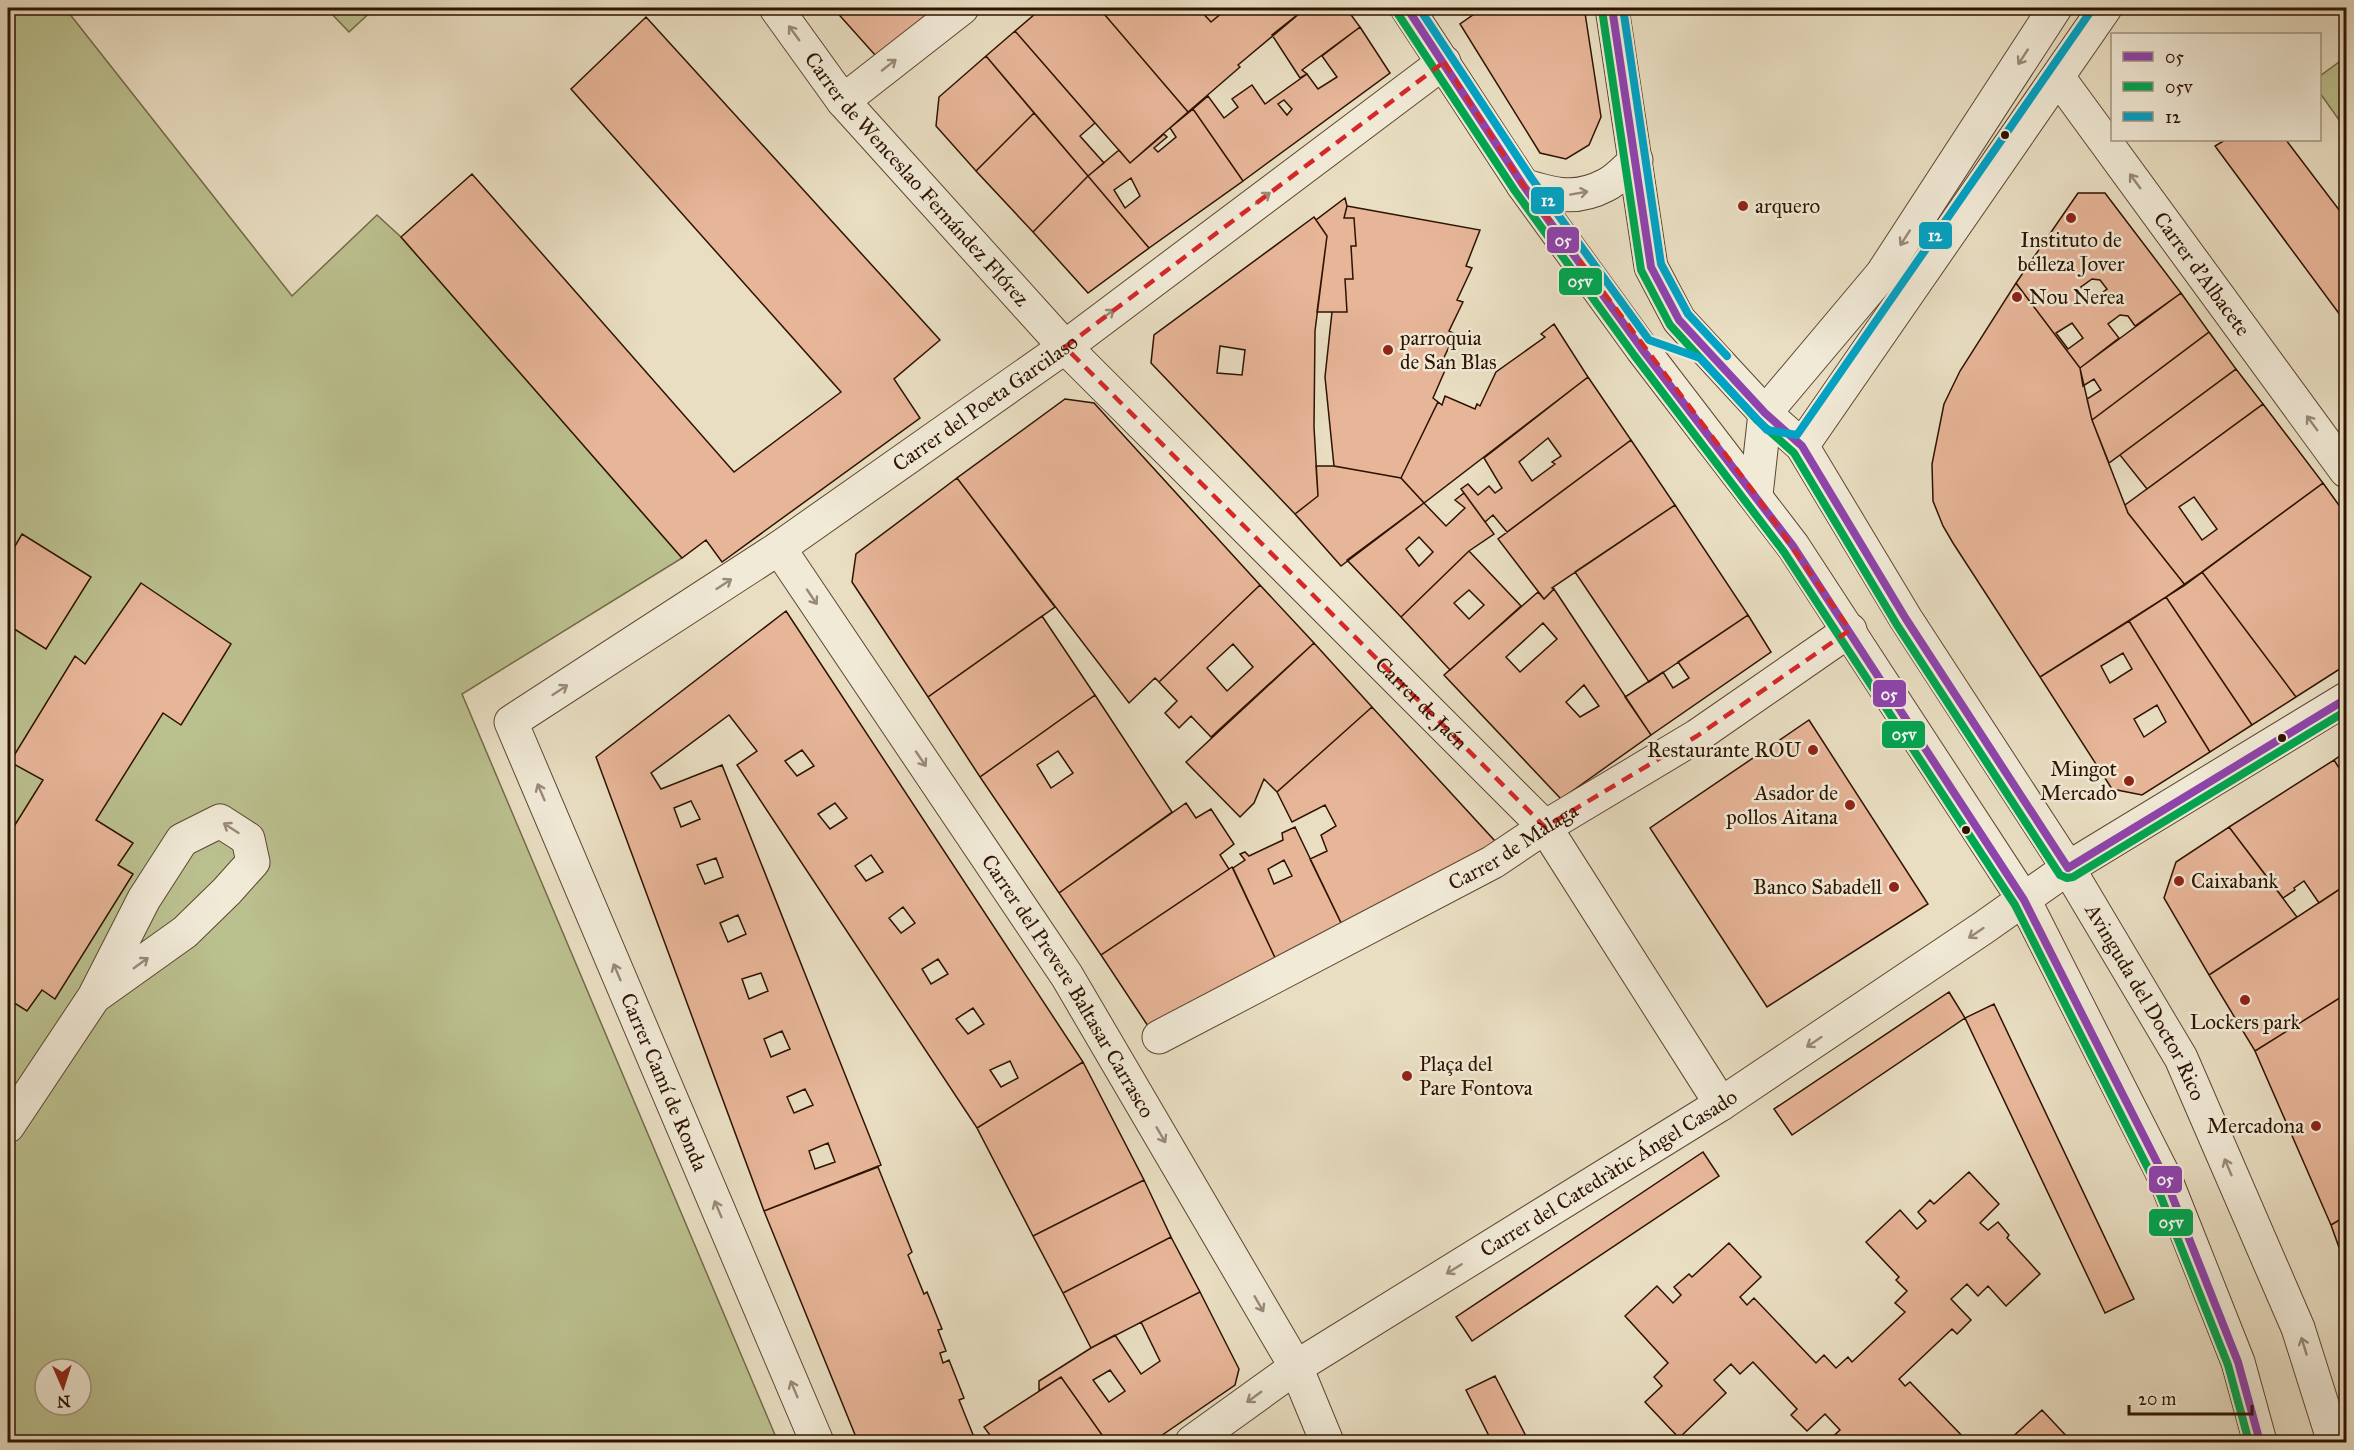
<svg xmlns="http://www.w3.org/2000/svg" width="2354" height="1450" viewBox="0 0 2354 1450" font-family="'IM FELL Great Primer',serif">
  <style>
    .green { fill: #bbc08f; stroke: #746a48; stroke-width: 1.5; fill-rule: evenodd }
    .building { fill: #e7b598; stroke: #2e1300; stroke-width: 1.5; fill-rule: evenodd }
    .lines { fill: none; stroke-linecap: round; stroke-linejoin: round }
    .minor-casing { stroke: #5d4630; stroke-width: 35 }
    .minor { stroke: #f1ead7; stroke-width: 33 }
    .bus-1-casing { stroke: #f1ead7; stroke-width: 12 }
    .bus-2-casing { stroke: #f1ead7; stroke-width: 12 }
    .bus-3-casing { stroke: #f1ead7; stroke-width: 12 }
    .bus-1 { stroke: #8e44ad; stroke-width: 8 }
    .bus-2 { stroke: #00a651; stroke-width: 8 }
    .bus-3 { stroke: #02a2c4; stroke-width: 8 }
    .oneway { stroke: #998976 }
    .marked { fill: none; stroke: #d62828; stroke-width: 4.5; stroke-dasharray: 12 8; stroke-linejoin: round }
    .bus-dot { fill: #2e1300; stroke: #f1ead7; stroke-width: 2 }
    .poi-dot { fill: #8f2418; stroke: #f1ead7; stroke-width: 2 }
    .labels { text-anchor: middle; stroke-width: 5; stroke-linejoin: round; paint-order: stroke }
    .street-label { font-size: 21px; fill: #2e1300; stroke: #f1ead7 }
    .poi-label { font-size: 21px; fill: #2e1300; stroke: #f1ead7; text-anchor: start }
    .line-badge { stroke: #f1ead7; stroke-width: 2 }
    .badge-label { font-size: 16px; text-anchor: middle; font-weight: bold; fill: #fff }
  </style>
  <rect width="100%" height="100%" fill="#e9dec2"/>
  <filter id="stains"><feTurbulence type="fractalNoise" baseFrequency=".00333" numOctaves="4"/><feColorMatrix values="0 0 0 0 .2 0 0 0 0 .09 0 0 0 0 .02 0 0 0 .5 -.17"/></filter>
  <radialGradient id="worn" r=".72"><stop offset=".6" stop-color="#630" stop-opacity="0"/><stop offset="1" stop-color="#630" stop-opacity=".3"/></radialGradient>
  <path class="green" d="M8,8H65L292,296L377,215L401,237L682,558L462,694L778,1442H8ZM45,1369H81V1405H45Z
    M326,8H375L349,32Z
    M2346,57V130L2320,93V76Z"/>
  <path class="building" d="M833,8H950L884,65Z
    M1042,8H1099L1188,112L1130,163L1015,31Z
    M1099,8H1198L1211,22L1228,8H1306L1238,65L1240,67L1188,112Z
    M1198,8H1228L1211,22Z
    M1306,8H1346L1360,27L1302,70L1307,74L1300,78L1272,35Z
    M1483,8H1581L1585,13L1601,117L1589,145L1566,159L1540,153L1460,24Z
    M646,17L940,340L894,379L920,418L722,562L706,540L682,558L401,237L472,174L734,472L841,392L571,89Z
    M1360,27L1390,73L1243,181L1193,109L1208,96L1224,118L1238,107L1232,99L1252,85L1265,104L1307,74L1318,89L1337,77L1322,56ZM1284,100L1292,109L1287,115L1278,104Z
    M1015,31L1095,123L1080,136L1104,163L1088,176L986,56Z
    M986,56L1034,113L976,171L936,126L939,97Z
    M1193,109L1243,181L1149,248L1088,176L1119,150L1130,163L1164,134L1167,137L1154,148L1158,152L1176,137L1170,128ZM1131,178L1140,196L1125,208L1114,190Z
    M1034,113L1088,176L1033,232L976,171Z
    M2225,140H2286L2346,219V323L2215,146Z
    M1088,176L1149,248L1088,293L1033,232Z
    M2078,193H2105L2181,293L2135,326L2128,316L2120,315L2108,324L2119,338L2080,368L2016,283ZM2092,279L2100,280L2107,289L2091,301L2081,287ZM2072,323L2083,338L2068,349L2056,333Z
    M1345,198L1347,206L1344,218H1354L1356,246H1351L1353,279H1345L1347,312H1317L1327,236L1316,220Z
    M1347,206L1480,230L1466,266L1472,268L1457,300L1463,302L1449,331L1455,334L1440,366L1446,368L1433,398L1438,402L1401,478L1334,466L1325,377L1332,312H1347L1345,279H1353L1351,246H1356L1354,218H1344Z
    M1314,217L1327,236L1315,331L1314,427L1318,496L1295,514L1151,363L1154,335ZM1220,346L1245,350L1242,375L1217,373Z
    M2016,283L2080,368L2092,420L2128,513L2185,585L2040,677L1953,543L1943,526L1933,501L1932,464L1944,404L1960,371Z
    M2181,293L2209,332L2092,420L2087,399L2101,390L2094,379L2083,386L2080,368Z
    M1554,324L1588,377L1424,503L1401,478L1438,402L1442,405L1445,396L1475,409L1477,404L1480,406L1496,372L1545,337L1541,334Z
    M2209,332L2236,369L2109,463L2092,420Z
    M2236,369L2263,404L2147,489L2120,455Z
    M1588,377L1631,440L1507,532L1493,515L1485,522L1461,489L1468,484L1478,495L1489,486L1495,493L1502,488L1484,458ZM1548,438L1561,456L1552,462L1555,464L1532,481L1519,462Z
    M1065,399L1094,403L1260,585L1159,682L1155,678L1129,703L957,478Z
    M2263,404L2323,483L2185,585L2128,513L2125,505ZM2194,497L2217,529L2202,540L2179,507Z
    M1631,440L1675,505L1552,588L1554,589L1544,599L1498,539Z
    M1316,466H1334L1401,478L1424,503L1341,566L1295,514L1318,496Z
    M957,478L1055,607L928,697L852,582L856,554Z
    M2323,483L2346,515V665L2296,697L2202,572Z
    M1464,493L1494,534L1469,551L1401,617L1347,560L1424,503L1446,526L1465,508L1455,500ZM1419,537L1433,552L1419,566L1406,549Z
    M1675,505L1748,615L1649,682L1575,572Z
    M22,534L91,577L46,649L8,625V558Z
    M1469,551L1521,606L1450,670L1401,617ZM1469,590L1484,605L1469,619L1454,603Z
    M2202,572L2296,697L2252,725L2166,597Z
    M141,583L231,644L181,725L163,713L96,820L133,843L118,865L133,874L55,999L42,990L27,1011L8,999V836L43,780L10,762L75,656L85,664Z
    M1260,585L1314,643L1211,737L1191,716L1179,728L1165,713L1177,701L1159,682ZM1233,644L1253,667L1227,691L1207,668Z
    M1554,589L1651,735L1561,799L1444,675L1538,592L1544,599ZM1543,623L1557,639L1520,672L1506,657ZM1584,685L1599,706L1580,717L1566,702Z
    M2166,597L2252,725L2210,752L2129,621Z
    M786,611L1083,1062L977,1128L737,765L757,751L729,715L651,773L661,789L722,765L881,1165L764,1211L596,757ZM802,750L814,766L797,776L785,761ZM691,801L700,819L681,827L674,808ZM835,803L847,818L830,829L818,814ZM871,855L883,872L866,881L855,866ZM716,858L723,877L705,884L697,865ZM903,907L915,923L901,933L889,918ZM738,915L746,934L728,942L720,923ZM938,959L948,974L931,984L922,969ZM761,973L768,991L749,999L742,979ZM973,1008L984,1024L968,1034L956,1019ZM782,1031L790,1049L771,1057L764,1039ZM1010,1061L1018,1078L1001,1087L990,1070ZM805,1089L813,1105L794,1113L787,1097ZM828,1143L835,1162L815,1169L809,1151Z
    M1748,615L1771,652L1651,735L1625,697L1663,672L1673,688L1689,678L1678,662Z
    M1042,616L1095,695L980,777L928,697Z
    M2129,621L2210,752L2142,795L2112,789L2040,677ZM2123,653L2132,669L2110,683L2101,666ZM2157,705L2166,722L2144,737L2134,719Z
    M1314,643L1372,707L1277,792L1264,779L1254,803L1240,817L1186,762Z
    M1095,695L1172,812L1059,893L980,777ZM1058,751L1073,773L1051,788L1037,765Z
    M1372,707L1495,841L1461,871L1344,929L1310,859L1327,851L1321,835L1336,826L1325,805L1292,822L1277,792Z
    M1809,720L1928,904L1767,1007L1650,828Z
    M2346,752V779L2334,760Z
    M2334,760L2346,779V885L2319,903L2304,881L2294,888L2295,890L2283,898L2229,827Z
    M1186,803L1196,818L1211,809L1234,844L1220,855L1229,869L1101,955L1059,893Z
    M1295,827L1344,929L1278,964L1233,868L1245,860L1240,854L1245,852L1249,856L1283,840L1282,833ZM1284,860L1292,876L1274,884L1268,869Z
    M2229,827L2297,917L2209,975L2164,898L2176,862Z
    M1232,867L1278,964L1148,1026L1101,955Z
    M2346,885V994L2255,1051L2209,975Z
    M1949,992L1965,1018L1792,1135L1774,1109Z
    M2346,994V1216L2331,1225L2255,1051Z
    M1994,1004L2134,1299L2105,1313L1965,1018Z
    M1083,1062L1144,1180L1033,1236L977,1128Z
    M1703,1152L1719,1176L1472,1341L1456,1317Z
    M878,1167L912,1252L908,1255L924,1294L927,1292L942,1329L938,1330L946,1351L940,1353L943,1363L949,1360L964,1398L959,1400L976,1442H858L764,1211Z
    M1969,1172L1999,1204L1980,1223L1988,1230L1998,1222L2009,1235L2007,1238L2040,1274L2006,1306L1988,1286L1978,1296L1967,1284L1951,1299L1971,1320L1957,1334L1952,1329L1899,1379L1905,1386L1910,1382L1968,1442H1831L1829,1440L1840,1430L1825,1414L1807,1431L1791,1415L1797,1409L1753,1362L1740,1374L1731,1364L1714,1380L1726,1393L1679,1438L1645,1402L1662,1386L1654,1377L1668,1363L1625,1316L1657,1286L1673,1303L1681,1295L1674,1287L1689,1274L1692,1277L1729,1243L1761,1277L1740,1297L1747,1305L1754,1298L1816,1363L1824,1355L1836,1368L1848,1357L1852,1362L1905,1312L1895,1303L1907,1291L1896,1280L1899,1277L1866,1242L1900,1210L1917,1229L1926,1221L1918,1212L1930,1200L1934,1204Z
    M1144,1180L1171,1237L1063,1293L1033,1236Z
    M2346,1216V1267L2331,1225Z
    M1171,1237L1200,1292L1091,1348L1063,1293Z
    M1200,1292L1239,1369L1235,1385L1152,1442H1107L1061,1377L1039,1391V1381L1091,1348L1115,1335L1141,1374L1160,1361L1141,1322ZM1110,1370L1125,1391L1109,1402L1093,1380Z
    M1495,1376L1529,1442H1492L1466,1390Z
    M1061,1377L1107,1442H995L984,1427Z
    M2042,1410L2072,1442H2007Z"/>
  <g class="lines">
    <g class="minor-casing">
      <g id="minor">
        <path id="s1" d="M776,8L843,101L1065,347L1545,827L1721,1104"/>
        <path d="M1407,8L1523,185L1642,349L1793,546L2024,900L2165,1178L2238,1362L2260,1442"/>
        <path id="s2" d="M1612,8L1651,267L1679,320L1765,413L1802,446L1906,619L2068,868L2181,1058L2298,1328L2334,1442"/>
        <path id="s3" d="M2058,77L2346,471"/>
        <path d="M843,101L962,8"/>
        <path d="M1523,185C1553,195 1576,201 1606,185C1617,180 1627,168 1636,160"/>
        <path d="M1802,446L2105,8"/>
        <path d="M1756,495L1765,413L1882,274L2055,8"/>
        <path id="s4" d="M779,548L1067,976L1296,1367L1327,1442"/>
        <path id="s5" d="M1159,1037L1493,862L1545,827L1697,736L1850,630"/>
        <path d="M8,1126L94,997L144,899L182,840L220,821L248,839L253,862L227,891L185,932L94,997"/>
        <path id="s6" d="M817,1442L511,722L779,548L1065,347L1444,62"/>
        <path id="s7" d="M1192,1442L1296,1367L1721,1104L1983,928L2068,868L2346,699"/>
      </g>
    </g>
    <use href="#minor" class="minor"/>
    <g class="bus-1-casing">
      <path id="bus-1" d="M1407,8L1523,185L1642,349L1793,546L2024,900L2165,1178L2238,1362L2260,1442
        M1612,8L1651,267L1679,320L1765,413L1802,446L1906,619L2068,868L2346,699"/>
    </g>
    <g class="bus-2-casing">
      <path id="bus-2" d="M1602,10L1641,270L1670,325L1757,420L1794,453L1897,625L2060,875L2067,878L2073,877L2346,711
        M1398,14L1515,191L1634,355L1784,552L2015,905L2155,1182L2228,1365L2249,1442"/>
    </g>
    <g class="bus-3-casing">
      <path id="bus-3" d="M1419,8L1532,179L1649,340L1700,358L1767,430L1797,435L2093,8
        M1623,8L1661,264L1688,314L1727,356"/>
    </g>
    <use href="#bus-1" class="bus-1"/>
    <use href="#bus-2" class="bus-2"/>
    <use href="#bus-3" class="bus-3"/>
  </g>
  <defs><path id="oneway-shaft" d="M-6 0H5M1.5-3L5.5 0L1.5 3" fill="none" stroke-width="1.6" stroke-linecap="round" stroke-linejoin="round" transform="scale(1.5)"/></defs>
  <g class="oneway">
    <use href="#oneway-shaft" transform="translate(794 33) rotate(-126)"/>
    <use href="#oneway-shaft" transform="translate(2023 57) rotate(123)"/>
    <use href="#oneway-shaft" transform="translate(889 65) rotate(-38)"/>
    <use href="#oneway-shaft" transform="translate(2135 181) rotate(-126)"/>
    <use href="#oneway-shaft" transform="translate(1579 193) rotate(-10)"/>
    <use href="#oneway-shaft" transform="translate(1263 198) rotate(-37)"/>
    <use href="#oneway-shaft" transform="translate(1905 238) rotate(123)"/>
    <use href="#oneway-shaft" transform="translate(1107 315) rotate(-37)"/>
    <use href="#oneway-shaft" transform="translate(2312 423) rotate(-126)"/>
    <use href="#oneway-shaft" transform="translate(724 584) rotate(-33)"/>
    <use href="#oneway-shaft" transform="translate(812 597) rotate(56)"/>
    <use href="#oneway-shaft" transform="translate(560 690) rotate(-33)"/>
    <use href="#oneway-shaft" transform="translate(921 759) rotate(56)"/>
    <use href="#oneway-shaft" transform="translate(541 792) rotate(-113)"/>
    <use href="#oneway-shaft" transform="translate(231 828) rotate(-147)"/>
    <use href="#oneway-shaft" transform="translate(1976 933) rotate(146)"/>
    <use href="#oneway-shaft" transform="translate(141 963) rotate(-36)"/>
    <use href="#oneway-shaft" transform="translate(617 972) rotate(-113)"/>
    <use href="#oneway-shaft" transform="translate(1814 1042) rotate(146)"/>
    <use href="#oneway-shaft" transform="translate(1161 1135) rotate(60)"/>
    <use href="#oneway-shaft" transform="translate(2228 1167) rotate(-113)"/>
    <use href="#oneway-shaft" transform="translate(718 1209) rotate(-113)"/>
    <use href="#oneway-shaft" transform="translate(1454 1269) rotate(148)"/>
    <use href="#oneway-shaft" transform="translate(1259 1304) rotate(60)"/>
    <use href="#oneway-shaft" transform="translate(2304 1346) rotate(-107)"/>
    <use href="#oneway-shaft" transform="translate(794 1389) rotate(-113)"/>
    <use href="#oneway-shaft" transform="translate(1254 1397) rotate(144)"/>
  </g>
  <path class="marked" d="M1444,62L1523,185L1756,495L1850,630L1697,736L1545,827L1065,347Z"/>
  <g class="bus-dot">
    <circle cx="2005" cy="135" r="5"/>
    <circle cx="2282" cy="738" r="5"/>
    <circle cx="1966" cy="830" r="5"/>
  </g>
  <g class="poi-dot">
    <circle cx="1743" cy="206" r="6"/>
    <circle cx="2071" cy="218" r="6"/>
    <circle cx="2017" cy="297" r="6"/>
    <circle cx="1388" cy="350" r="6"/>
    <circle cx="1813" cy="750" r="6"/>
    <circle cx="2129" cy="781" r="6"/>
    <circle cx="1850" cy="805" r="6"/>
    <circle cx="2179" cy="881" r="6"/>
    <circle cx="1894" cy="887" r="6"/>
    <circle cx="2245" cy="1000" r="6"/>
    <circle cx="1407" cy="1076" r="6"/>
    <circle cx="2316" cy="1126" r="6"/>
  </g>
  <g class="labels">
    <g class="street-label">
      <text dy="7" stroke="none"><textPath href="#s1" startOffset="222">Carrer de Wenceslao Fernández Flórez</textPath></text>
      <text dy="7" stroke="none"><textPath href="#s3" startOffset="244">Carrer d'Albacete</textPath></text>
      <text dy="7" stroke="none"><textPath href="#s6" startOffset="1354">Carrer del Poeta Garcilaso</textPath></text>
      <text dy="7" stroke="none"><textPath href="#s1" startOffset="950">Carrer de Jaén</textPath></text>
      <text dy="7" stroke="none"><textPath href="#s5" startOffset="402">Carrer de Màlaga</textPath></text>
      <text dy="7" stroke="none"><textPath href="#s4" startOffset="525">Carrer del Prevere Baltasar Carrasco</textPath></text>
      <text dy="7" stroke="none"><textPath href="#s2" startOffset="1152">Avinguda del Doctor Rico</textPath></text>
      <text transform="translate(664 1082) rotate(67)" y="7">Carrer Camí de Ronda</text>
      <text dy="7" stroke="none"><textPath href="#s7" startOffset="496">Carrer del Catedràtic Ángel Casado</textPath></text>
    </g>
    <g class="poi-label">
      <text x="1755" y="213">arquero</text>
      <text x="2071" y="247" text-anchor="middle">Instituto de<tspan x="2071" dy="24">belleza Jover</tspan></text>
      <text x="2029" y="304">Nou Nerea</text>
      <text x="1400" y="345">parroquia<tspan x="1400" dy="24">de San Blas</tspan></text>
      <text x="1801" y="757" text-anchor="end">Restaurante ROU</text>
      <text x="2117" y="776" text-anchor="end">Mingot<tspan x="2117" dy="24">Mercado</tspan></text>
      <text x="1838" y="800" text-anchor="end">Asador de<tspan x="1838" dy="24">pollos Aitana</tspan></text>
      <text x="2191" y="888">Caixabank</text>
      <text x="1882" y="894" text-anchor="end">Banco Sabadell</text>
      <text x="2245" y="1029" text-anchor="middle">Lockers park</text>
      <text x="1419" y="1071">Plaça del<tspan x="1419" dy="24">Pare Fontova</tspan></text>
      <text x="2304" y="1133" text-anchor="end">Mercadona</text>
    </g>
  </g>
  <g class="line-badge">
    <rect x="1530" y="186" width="35" height="29" rx="6" fill="#02a2c4"/>
    <rect x="1918" y="221" width="35" height="29" rx="6" fill="#02a2c4"/>
    <rect x="1546" y="226" width="34" height="28" rx="6" fill="#8e44ad"/>
    <rect x="1558" y="267" width="45" height="29" rx="6" fill="#00a651"/>
    <rect x="1872" y="679" width="35" height="29" rx="6" fill="#8e44ad"/>
    <rect x="1881" y="720" width="45" height="29" rx="6" fill="#00a651"/>
    <rect x="2148" y="1165" width="35" height="29" rx="6" fill="#8e44ad"/>
    <rect x="2148" y="1208" width="46" height="29" rx="6" fill="#00a651"/>
  </g>
  <g class="badge-label">
    <text x="1548" y="206">12</text>
    <text x="1935" y="241">12</text>
    <text x="1563" y="246">05</text>
    <text x="1580" y="287">05v</text>
    <text x="1889" y="700">05</text>
    <text x="1904" y="740">05v</text>
    <text x="2165" y="1185">05</text>
    <text x="2171" y="1228">05v</text>
  </g>
  <rect width="2354" height="1450" fill="none" stroke="#e9dec2" stroke-width="30"/>
  <rect x="9" y="9" width="2336" height="1432" fill="none" stroke="#2e1300" stroke-width="3"/>
  <rect x="15" y="15" width="2324" height="1420" fill="none" stroke="#2e1300" stroke-width="1.5"/>
  <rect x="2111" y="33" width="210" height="108" fill="#f1ead7" stroke="#a39481" stroke-width="1.5"/>
  <rect x="2123" y="52" width="30" height="9" fill="#8e44ad" stroke="#a39481" stroke-width="1.5"/>
  <text x="2165" y="63" font-size="18" fill="#2e1300">05</text>
  <rect x="2123" y="82" width="30" height="9" fill="#00a651" stroke="#a39481" stroke-width="1.5"/>
  <text x="2165" y="93" font-size="18" fill="#2e1300">05v</text>
  <rect x="2123" y="112" width="30" height="9" fill="#02a2c4" stroke="#a39481" stroke-width="1.5"/>
  <text x="2165" y="123" font-size="18" fill="#2e1300">12</text>
  <g transform="translate(63 1387) rotate(177)"><circle r="28" fill="#f1ead7" stroke="#a39481" stroke-width="1.5"/>
  <path d="M0-4.5L10 22L0 15L-10 22Z" fill="#8f2418"/>
  <text y="-9" font-size="16" font-weight="bold" text-anchor="middle" fill="#2e1300">N</text>
  </g>
  <path d="M2129 1405v9h123v-9" fill="none" stroke="#2e1300" stroke-width="3"/>
  <text x="2138" y="1405" font-size="18" fill="#2e1300" stroke="#f1ead7" stroke-width="4.5" paint-order="stroke">20 m</text>
  <rect width="100%" height="100%" filter="url(#stains)"/>
  <rect width="100%" height="100%" fill="url(#worn)"/>
</svg>
